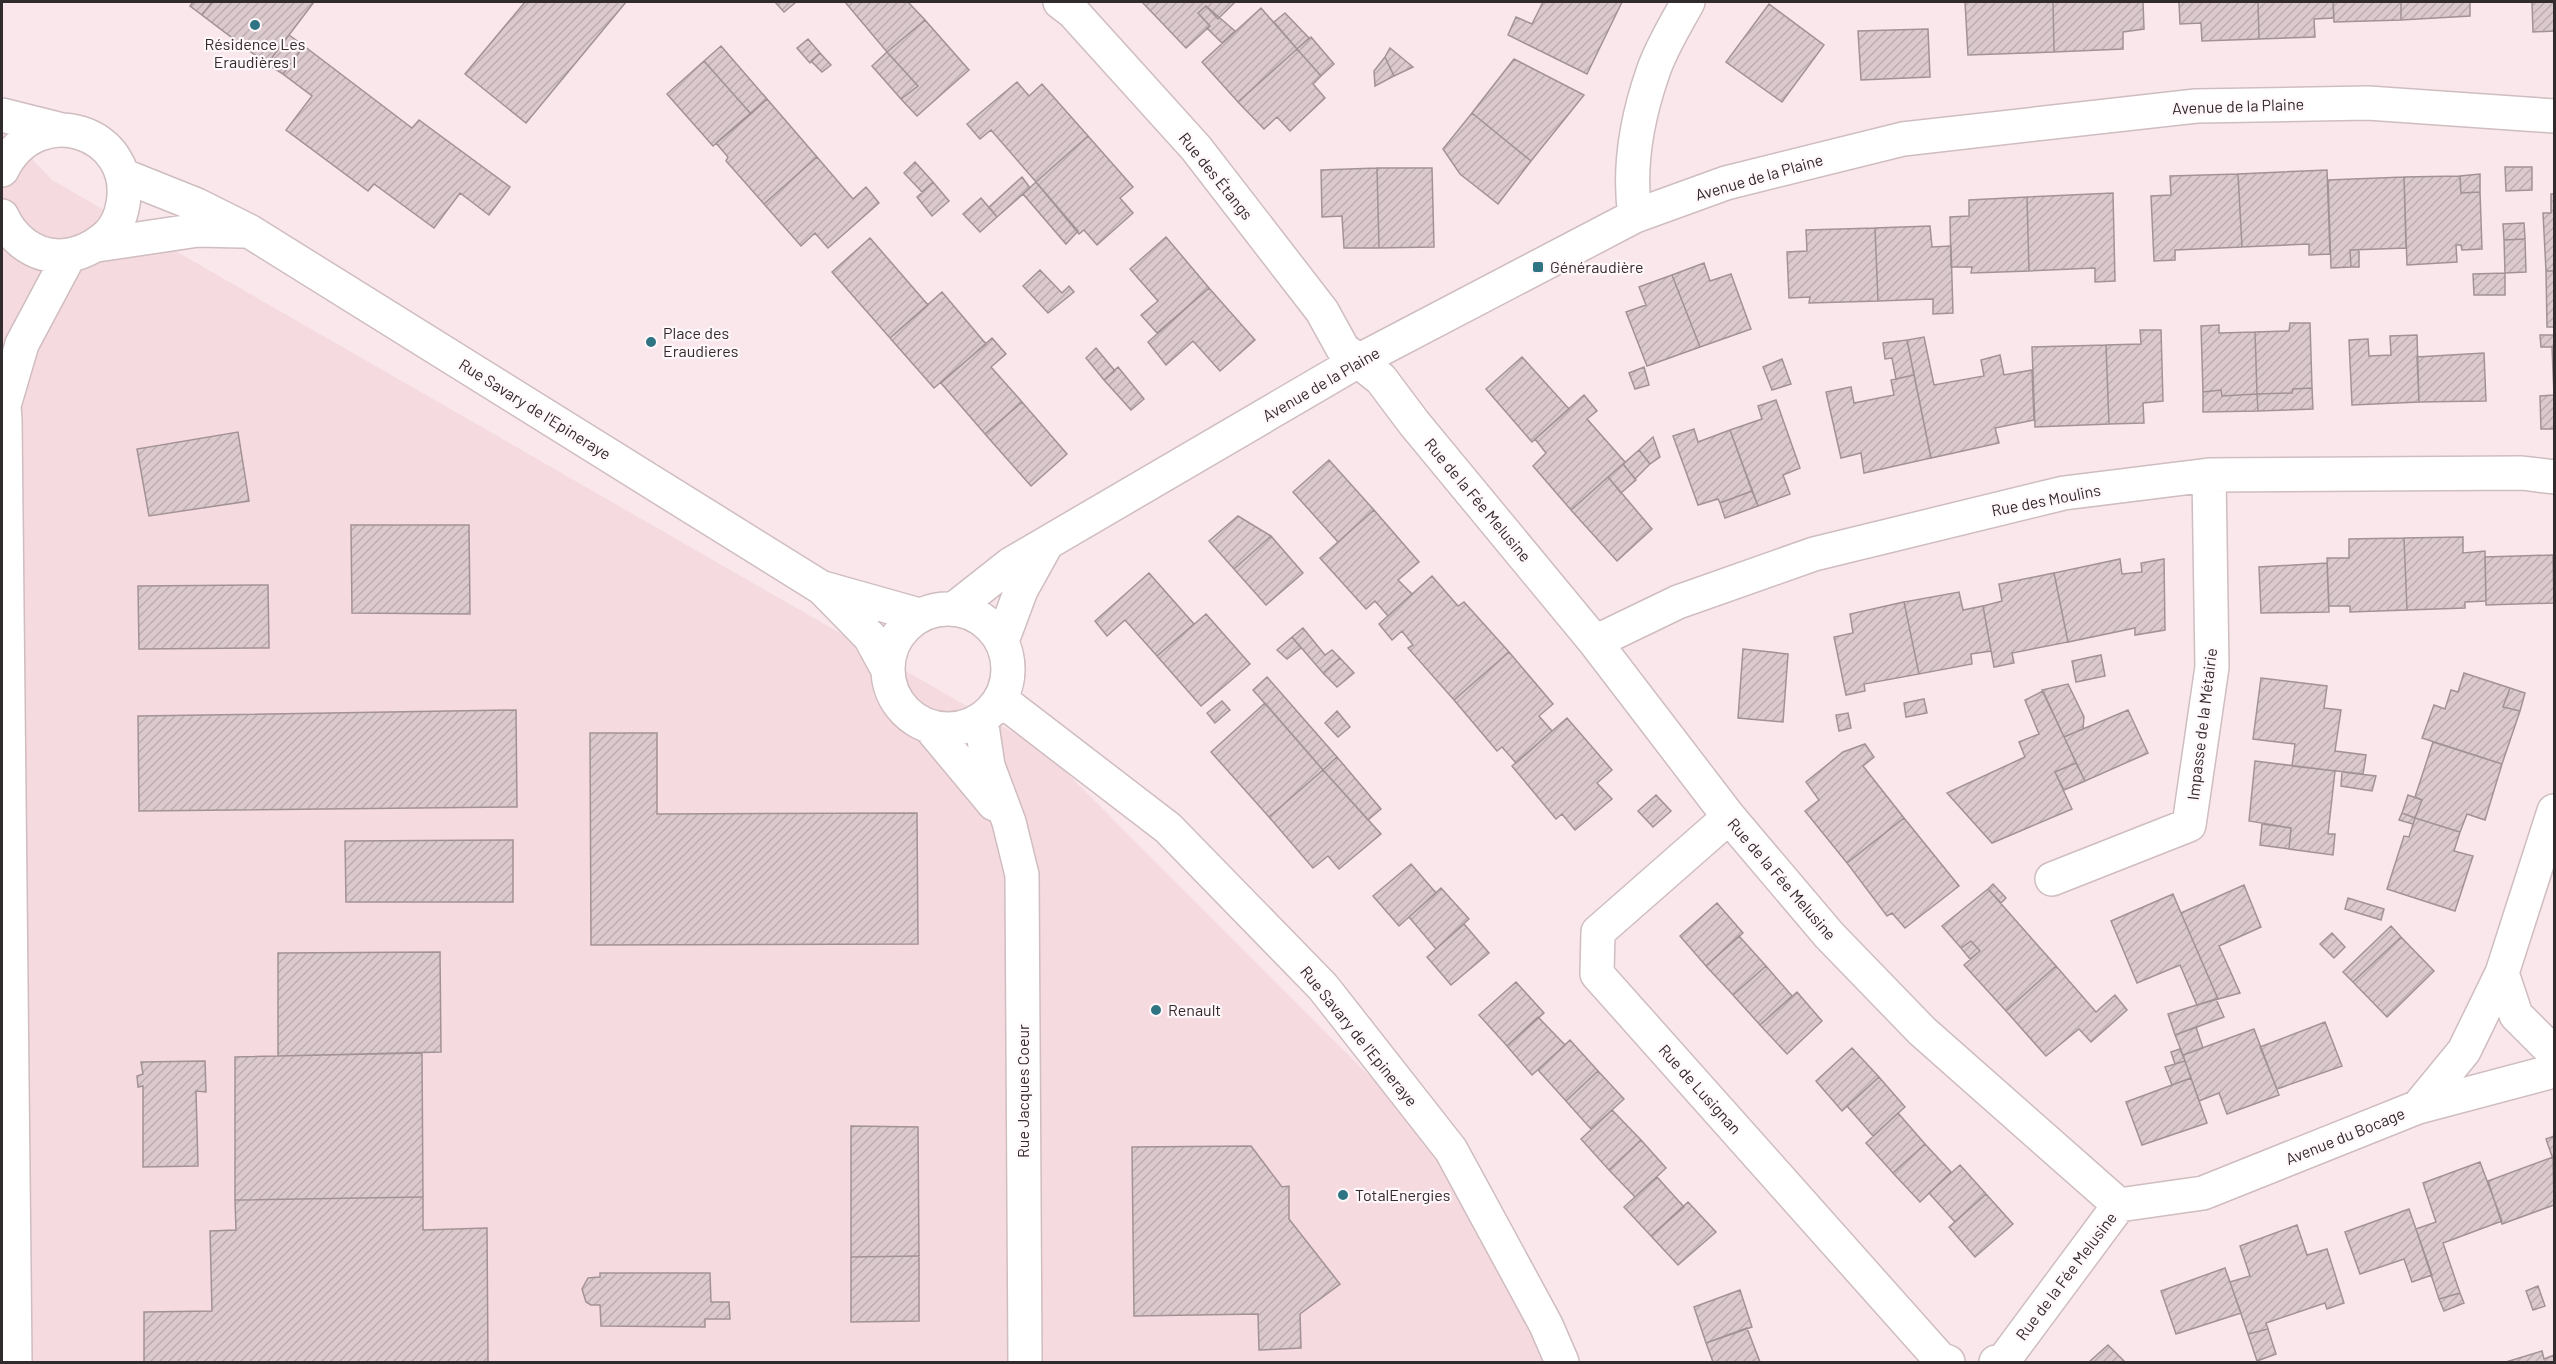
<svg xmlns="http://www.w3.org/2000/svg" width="2556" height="1364" viewBox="0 0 2556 1364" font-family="Barlow,sans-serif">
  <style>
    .built { fill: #f5dae0 }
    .building { fill: url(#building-hatch); stroke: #a39295; stroke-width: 1.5 }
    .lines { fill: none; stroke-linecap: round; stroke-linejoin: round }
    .minor-casing { stroke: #cfbdc0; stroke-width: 36 }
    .minor { stroke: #fff; stroke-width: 33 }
    .poi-dot { fill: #2e7482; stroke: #fff7f9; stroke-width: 2 }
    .labels { text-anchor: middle; stroke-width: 4.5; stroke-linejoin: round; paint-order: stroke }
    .poi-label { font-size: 16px; fill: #322b2d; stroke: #fff7f9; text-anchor: start }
    .street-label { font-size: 16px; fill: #322b2d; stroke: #fff7f9 }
  </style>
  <defs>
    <pattern id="building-hatch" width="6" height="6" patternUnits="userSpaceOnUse" patternTransform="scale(1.5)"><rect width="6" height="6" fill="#dbc9cd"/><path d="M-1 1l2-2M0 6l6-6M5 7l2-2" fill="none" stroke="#bcadb0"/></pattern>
  </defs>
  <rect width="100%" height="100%" fill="#f9e7eb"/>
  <path class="built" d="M2,128L52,180L1045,751L1477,1184L1542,1362H2Z"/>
  <path class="building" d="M193,2H212L202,15L190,6Z
    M212,2H314L267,64L202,15Z
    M525,2H626L526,123L465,74Z
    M775,2H796L784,12Z
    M845,2H908L925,20L887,52Z
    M1142,2H1235L1218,19L1206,6L1198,13L1210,26L1186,48Z
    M1543,2H1622L1587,74L1508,35L1516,17L1532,24Z
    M1965,2H2053L2054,52L1968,55Z
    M2053,2H2143L2144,29L2123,32V49L2054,52Z
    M2179,2H2258L2259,39L2202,41L2201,23L2180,24Z
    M2258,2H2333L2334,18L2314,19L2315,37L2259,39Z
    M2333,2H2401V20L2334,22Z
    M2401,2H2470V16L2401,20Z
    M2532,2H2554V31L2533,32Z
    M1769,4L1824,45L1782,102L1726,62Z
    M1206,6L1235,31L1222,43L1207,28L1210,26L1198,13Z
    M1261,8L1297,49L1238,102L1202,62Z
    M1285,13L1309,38L1297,49L1274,22Z
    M925,20L969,70L917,116L901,99L918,86L887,52Z
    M1928,29L1930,77L1861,80L1858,31Z
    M289,35L304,46L283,74L267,64Z
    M1311,37L1334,64L1321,76L1297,49Z
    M808,39L820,53L810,63L797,48Z
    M304,46L412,128L419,120L510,187L489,215L460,193L434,228L374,184L368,191L286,130L312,96L283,74Z
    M721,46L767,99L751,114L704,61Z
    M1390,48L1413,67L1394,76L1385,57Z
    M1297,49L1321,76L1313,84L1325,98L1290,131L1277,117L1264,129L1238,102Z
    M887,52L918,86L901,99L872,66Z
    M820,53L831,65L822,72L811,61Z
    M1385,57L1394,76L1375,86L1374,71Z
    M1514,59L1584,95L1531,161L1472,113Z
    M704,61L751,114L713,146L667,94Z
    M1017,82L1029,96L1042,84L1088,136L1036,182L991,130L980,139L967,124Z
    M767,99L817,157L764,204L726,161L728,157L716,143Z
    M1472,113L1531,161L1498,204L1460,174L1443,149Z
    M1088,136L1133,187L1120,198L1133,213L1097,245L1084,230L1079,234L1036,182Z
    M817,157L853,199L866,187L879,203L828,248L815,233L801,246L764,204Z
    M915,162L933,182L922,192L904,173Z
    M2505,167H2532V190L2506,191Z
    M1377,168H1432L1434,247L1379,248Z
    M1377,168L1379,248H1344L1342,216L1322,217L1321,170Z
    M2327,170L2330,254L2309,255V244L2242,247L2238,174Z
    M2238,174L2242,247L2175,250V260L2154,261L2151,196L2171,195L2170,176Z
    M2480,174V192L2461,193L2460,176Z
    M2460,176L2461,193L2480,192L2482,249L2462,250L2461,245H2456L2457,262L2407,265L2404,177Z
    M1022,177L1030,188L997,217L989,207Z
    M2404,177L2406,248L2350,250L2351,267L2331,268L2328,180Z
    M933,182L949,201L932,216L917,197Z
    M1036,182L1078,231L1066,244L1023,194Z
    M2113,193L2115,281L2095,282V268L2029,271L2027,197Z
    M2551,194H2554V271H2546L2543,213H2551Z
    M2027,197L2029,271L1971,273L1972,267H1951L1950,217L1969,216V200Z
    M981,198L997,217L980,232L963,214Z
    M2524,223L2525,239L2504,240L2503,224Z
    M1930,226L1932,247L1951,246L1953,313L1933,314V299L1878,301L1875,228Z
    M1875,228L1878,301L1809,303L1810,297L1789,298L1787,252L1807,251L1806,230Z
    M1166,237L1209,288L1157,333L1141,315L1158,301L1130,269Z
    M870,238L928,305L890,338L832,272Z
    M2525,239L2526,272L2505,273L2504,240Z
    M2350,250H2359V267H2351Z
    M1704,263L1710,281L1731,274L1751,329L1700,347L1672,275Z
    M1040,270L1062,293L1069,286L1074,292L1048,313L1023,286Z
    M2546,271H2554V327H2547Z
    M2505,273V295H2474L2473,274Z
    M1672,275L1700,347L1647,366L1626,312L1646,305L1639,287Z
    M1209,288L1255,340L1220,371L1193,341L1166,365L1148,342Z
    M942,292L986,344L934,388L890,338Z
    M2290,323H2310L2312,388L2293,389L2292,393L2257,394L2255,332L2289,331Z
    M2219,325V333L2255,332L2257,394L2222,396L2221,390L2203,392L2201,326Z
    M2140,330H2161L2163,401L2143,403L2144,423L2109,424L2106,345L2141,344Z
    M2417,335L2419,402L2352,405L2349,340L2368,339L2369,356L2391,355L2390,336Z
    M2540,335H2554V347H2541Z
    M1924,337L1934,385L1984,376L1981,360L2000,355L2004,375L2032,370L2034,420L1995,428L1999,443L1931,458L1907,340Z
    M992,338L1006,354L991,367L1022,402L985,434L941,383Z
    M1907,340L1914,375L1896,379L1892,358L1885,359L1883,343Z
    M2106,345L2109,424L2035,427L2032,347Z
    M2552,347H2554V429H2541L2540,396L2554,395Z
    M1096,348L1115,371L1104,380L1086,358Z
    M2484,353L2486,401L2419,402L2417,357Z
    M1522,357L1569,409L1532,442L1486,389Z
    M1782,359L1791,384L1772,390L1763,367Z
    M1118,367L1144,399L1131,410L1104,380Z
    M1644,367L1649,385L1635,389L1629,373Z
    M1914,375L1931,458L1864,473L1861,453L1841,458L1826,392L1851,387L1854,403L1894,395L1891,380Z
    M2312,388L2313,409L2258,411L2257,394L2292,393L2293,389Z
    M2221,390L2222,396L2257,394L2258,411L2203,412V392Z
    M1584,395L1597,411L1587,419L1625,462L1571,510L1533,466L1546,453L1535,439Z
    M1776,400L1800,468L1783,475L1790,494L1758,506L1730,430L1762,419L1758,406Z
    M1022,402L1067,454L1031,486L985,434Z
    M1694,429L1698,442L1730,430L1752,491L1720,503L1718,499L1698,505L1673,436Z
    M238,432L249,501L149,516L137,449Z
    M1653,437L1660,457L1650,464L1639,450Z
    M1639,450L1650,464L1635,479L1623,464Z
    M1329,460L1374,510L1338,542L1293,492Z
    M1623,464L1636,480L1621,493L1608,477Z
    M1608,477L1652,529L1617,561L1571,510Z
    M1752,491L1758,506L1725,518L1720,503Z
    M1374,510L1419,562L1398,580L1412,594L1388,616L1375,601L1366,609L1320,558Z
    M1238,516L1271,536L1234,569L1209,541Z
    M351,525H469L470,614L352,613Z
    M1271,536L1303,573L1266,605L1234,569Z
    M2463,537V553L2485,551L2486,601L2465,602V608L2407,610L2404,538Z
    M2404,538L2407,610L2350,612V606H2329L2327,558H2349V539Z
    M2553,555L2554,603L2486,605L2485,557Z
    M2120,559L2122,574L2142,572L2141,563L2164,559L2165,630L2135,635V628L2068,642L2054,573Z
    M2327,563L2329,612L2261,613L2259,567Z
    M1149,573L1194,624L1157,656L1125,620L1107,636L1095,621Z
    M2054,573L2068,642L2012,653L2014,663L1994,667L1983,606L2002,601L1999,584Z
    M1432,576L1458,606L1464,602L1509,652L1454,700L1408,648L1413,645L1402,631L1392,640L1379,624Z
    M268,585L269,648L139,649L138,586Z
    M1959,592L1963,610L1983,606L1991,651L1971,654L1972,664L1919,674L1904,602Z
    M1904,602L1919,674L1864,684L1865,691L1846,695L1834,637L1853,633L1850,614Z
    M1206,614L1250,664L1201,706L1157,656Z
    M1303,628L1325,655L1332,650L1340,658L1323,673L1292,637Z
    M1292,637L1301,648L1287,659L1277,650Z
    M1743,649L1788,654L1783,722L1738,718Z
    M1509,652L1553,704L1539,716L1552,731L1516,763L1502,747L1497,751L1454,700Z
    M2101,655L2105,676L2076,682L2072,661Z
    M1340,658L1354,673L1337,687L1323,673Z
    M2464,673L2510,688L2503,707L2520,711L2502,764L2422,738L2434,705L2445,709L2451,690L2458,692Z
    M1267,677L1337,757L1323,770L1253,690Z
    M2261,678L2327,686L2324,708L2341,710L2335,751L2366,755L2363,774L2292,766L2295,744L2253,739Z
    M2068,684L2084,717L2083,729L2064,737L2042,690Z
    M2510,688L2525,693L2520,711L2503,707Z
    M2043,691L2076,763L2055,772L2072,809L1992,843L1947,793L2025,757L2019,742L2039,734L2025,700Z
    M1924,699L1927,713L1906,717L1904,703Z
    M1222,701L1230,710L1215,723L1207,713Z
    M1265,703L1323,770L1269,817L1211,752Z
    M516,710L517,807L139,811L138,716Z
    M2128,710L2148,753L2085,781L2064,737Z
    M1337,711L1350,727L1338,737L1325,723Z
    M1848,713L1851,728L1839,731L1836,715Z
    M1567,718L1612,770L1597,783L1612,799L1575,830L1562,814L1556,819L1512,766Z
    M590,733H657V814L917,813L918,944L591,945Z
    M2433,742L2502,764L2485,820L2467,814L2460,832L2415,818L2422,800L2415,797Z
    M1865,744L1874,757L1863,766L1904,818L1847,863L1805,811L1819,800L1806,782L1843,752Z
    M1337,757L1381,809L1368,820L1323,770Z
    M2255,761L2335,771L2328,834H2335L2333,855L2289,849L2291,828L2249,821Z
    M2076,763L2085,781L2064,790L2055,772Z
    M1323,770L1381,834L1339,869L1328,856L1313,868L1269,817Z
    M2342,772L2376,776L2372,791L2341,786Z
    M1656,795L1671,811L1653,827L1638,811Z
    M2408,795L2422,800L2415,818L2402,813Z
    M2402,813L2415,818L2413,824L2399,820Z
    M1904,818L1959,886L1905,928L1892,913L1887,916L1847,863Z
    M2415,818L2460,832L2454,851L2473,856L2455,911L2387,889L2404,836L2409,837Z
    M2262,824L2291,828L2289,849L2260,845Z
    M513,840V902H346L345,841Z
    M1411,864L1436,893L1399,926L1373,896Z
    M1993,884L2006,898L2001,903L1988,889Z
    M2244,885L2261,927L2219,946L2240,993L2218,999L2181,913Z
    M1441,888L1469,919L1436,949L1409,917Z
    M1988,889L2056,966L2006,1011L1964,965L1980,951L1971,941L1961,948L1942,926Z
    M2173,894L2181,913L2218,999L2197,1005L2180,965L2137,983L2111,921Z
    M2348,898L2384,909L2381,920L2345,909Z
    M1717,903L1743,933L1706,966L1680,936Z
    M1464,924L1489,953L1451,985L1427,957Z
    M2391,926L2401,937L2353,982L2343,972Z
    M2332,933L2345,947L2334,958L2320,944Z
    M1739,936L1766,966L1733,995L1706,966Z
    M2401,937L2434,971L2387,1017L2353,982Z
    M1971,941L1980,951L1970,959L1961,948Z
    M440,952L441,1052L278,1056V953Z
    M1766,966L1792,996L1760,1025L1733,995Z
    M2056,966L2096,1012L2115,995L2127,1010L2091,1042L2079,1029L2046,1056L2006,1011Z
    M1516,982L1544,1013L1507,1046L1479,1015Z
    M1797,992L1822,1021L1787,1054L1760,1025Z
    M2216,999L2224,1017L2175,1035L2168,1014Z
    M1538,1017L1565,1045L1532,1075L1507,1046Z
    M2325,1022L2342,1066L2277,1089L2260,1047Z
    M2196,1027L2203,1048L2183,1055L2175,1035Z
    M2254,1029L2279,1095L2227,1114L2219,1093L2199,1101L2183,1055Z
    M1570,1040L1598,1071L1566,1101L1538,1070Z
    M1852,1048L1879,1077L1842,1111L1816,1081Z
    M2180,1049L2185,1061L2175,1064L2171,1052Z
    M422,1053L423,1197L235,1200V1057Z
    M205,1061L206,1092L196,1091L198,1166L143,1167V1086L138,1087L137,1076L143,1074L141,1062Z
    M2185,1061L2191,1078L2172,1085L2165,1067Z
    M1598,1071L1624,1099L1591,1129L1566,1101Z
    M1879,1077L1905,1107L1873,1136L1847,1106Z
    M2191,1078L2207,1123L2142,1145L2126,1102Z
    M1612,1110L1641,1140L1609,1170L1581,1139Z
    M1898,1113L1925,1144L1893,1173L1866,1143Z
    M851,1126L918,1127L919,1256L851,1257Z
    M2554,1136V1162L2546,1139Z
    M1641,1140L1666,1168L1635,1197L1609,1170Z
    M1925,1144L1951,1172L1920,1202L1893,1173Z
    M1251,1146L1282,1187L1289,1186V1219L1340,1284L1300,1314L1301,1348L1259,1350L1258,1314L1134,1316L1132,1147Z
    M2553,1157L2554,1205L2502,1224L2488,1181Z
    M2480,1162L2502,1221L2443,1243L2460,1293L2439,1299L2416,1229L2436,1222L2423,1183Z
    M1960,1165L1986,1194L1955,1222L1929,1193Z
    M1657,1177L1684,1207L1651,1236L1624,1207Z
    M1986,1194L2013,1224L1975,1257L1949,1227Z
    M423,1197V1230L487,1228L488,1362H144V1312L212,1311L210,1231L236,1230L235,1200Z
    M1688,1202L1716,1232L1678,1265L1651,1236Z
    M2409,1209L2432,1275L2412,1282L2404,1259L2360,1274L2345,1232Z
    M2297,1225L2307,1255L2327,1249L2344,1303L2327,1309L2325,1303L2266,1323L2268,1329L2248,1334L2230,1282L2250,1276L2240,1246Z
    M919,1256V1321L851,1322V1257Z
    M2225,1268L2241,1313L2176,1334L2161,1291Z
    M600,1273H710L711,1302H729L730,1319H705V1327L601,1326L600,1305H591L586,1302L582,1289L588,1278L600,1277Z
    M2538,1286L2545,1306L2533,1310L2526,1291Z
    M1740,1290L1752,1327L1706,1343L1694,1307Z
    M2460,1293L2464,1303L2444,1311L2439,1299Z
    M1747,1328L1760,1362H1713L1706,1343Z
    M2268,1329L2276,1354L2257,1361L2248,1334Z
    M2108,1345L2125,1362H2089Z
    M2542,1351L2544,1359L2554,1355V1362H2506Z"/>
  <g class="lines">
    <g class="minor-casing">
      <path id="minor" d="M1060,2L1073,12L1196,148L1322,311L1343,349L1381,379L1414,423L1595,642L1729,817L1829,935L1922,1031L2119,1205L2004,1360L1996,1362
        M2,115L58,129
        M2,170C37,98 136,132 123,204C121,216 116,228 107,236C92,249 77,256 58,256C32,255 12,238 2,216
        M122,175L197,205L249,231L822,588L870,637L888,670
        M1635,216C1628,168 1637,118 1653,72C1661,48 1676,24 1688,2
        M97,245L198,230L241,231
        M2,377L5,420L15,1362
        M5,402L22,344L69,256
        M823,588L919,615
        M954,609L1011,564L1358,361L1635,216L1726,183L1903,139L2196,106L2368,103L2554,116
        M888 669a60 60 0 1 1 120 0a60 60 0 1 1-120 0Z
        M1002,641L1021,590L1046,545
        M1595,642L1678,602L1814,554L2064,493L2209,475L2522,473L2554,477
        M1000,699L1168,828L1323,987L1451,1150L1546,1325L1562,1362
        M981,719L988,766L1009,822L1022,875L1025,1362
        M929,726L994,804
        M1729,817L1598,932L1597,974L1940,1359L1948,1362
        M2052,879L2189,825L2212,667L2209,475
        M2502,973L2554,811
        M2418,1107L2554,1071
        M2119,1205L2203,1193L2418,1107L2464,1051L2502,973L2516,1015L2546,1045L2554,1049"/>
    </g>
    <use href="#minor" class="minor"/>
  </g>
  <g class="poi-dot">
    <circle cx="255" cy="25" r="6"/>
    <rect x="1532" y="261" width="12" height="12" rx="3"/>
    <circle cx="651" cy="342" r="6"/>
    <circle cx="1156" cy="1010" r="6"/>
    <circle cx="1343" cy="1195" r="6"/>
  </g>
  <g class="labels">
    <g class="poi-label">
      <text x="255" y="50" text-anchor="middle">Résidence Les<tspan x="255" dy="18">Eraudières I</tspan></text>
      <text x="1550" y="273">Généraudière</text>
      <text x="663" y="339">Place des<tspan x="663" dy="18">Eraudieres</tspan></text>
      <text x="1168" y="1016">Renault</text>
      <text x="1355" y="1201">TotalEnergies</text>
    </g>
    <g class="street-label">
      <text transform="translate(2238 106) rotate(-2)" y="6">Avenue de la Plaine</text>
      <text transform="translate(1216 176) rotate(51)" y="6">Rue des Étangs</text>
      <text transform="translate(1759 177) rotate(-16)" y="6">Avenue de la Plaine</text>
      <text transform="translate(1321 384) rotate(-30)" y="6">Avenue de la Plaine</text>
      <text transform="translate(535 409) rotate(32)" y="6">Rue Savary de l'Epineraye</text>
      <text transform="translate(1478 500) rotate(50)" y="6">Rue de la Fée Melusine</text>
      <text transform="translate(2046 500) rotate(-11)" y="6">Rue des Moulins</text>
      <text transform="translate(2202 724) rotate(-83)" y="6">Impasse de la Métairie</text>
      <text transform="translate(1782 879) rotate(49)" y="6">Rue de la Fée Melusine</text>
      <text transform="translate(1359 1036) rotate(51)" y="6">Rue Savary de l'Epineraye</text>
      <text transform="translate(1700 1089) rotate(48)" y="6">Rue de Lusignan</text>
      <text transform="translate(1023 1091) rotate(-90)" y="6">Rue Jacques Coeur</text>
      <text transform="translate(2345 1136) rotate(-22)" y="6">Avenue du Bocage</text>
      <text transform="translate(2066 1276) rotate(-53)" y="6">Rue de la Fée Melusine</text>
    </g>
  </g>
  <rect width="2556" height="1364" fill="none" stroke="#322b2d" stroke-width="6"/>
</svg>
